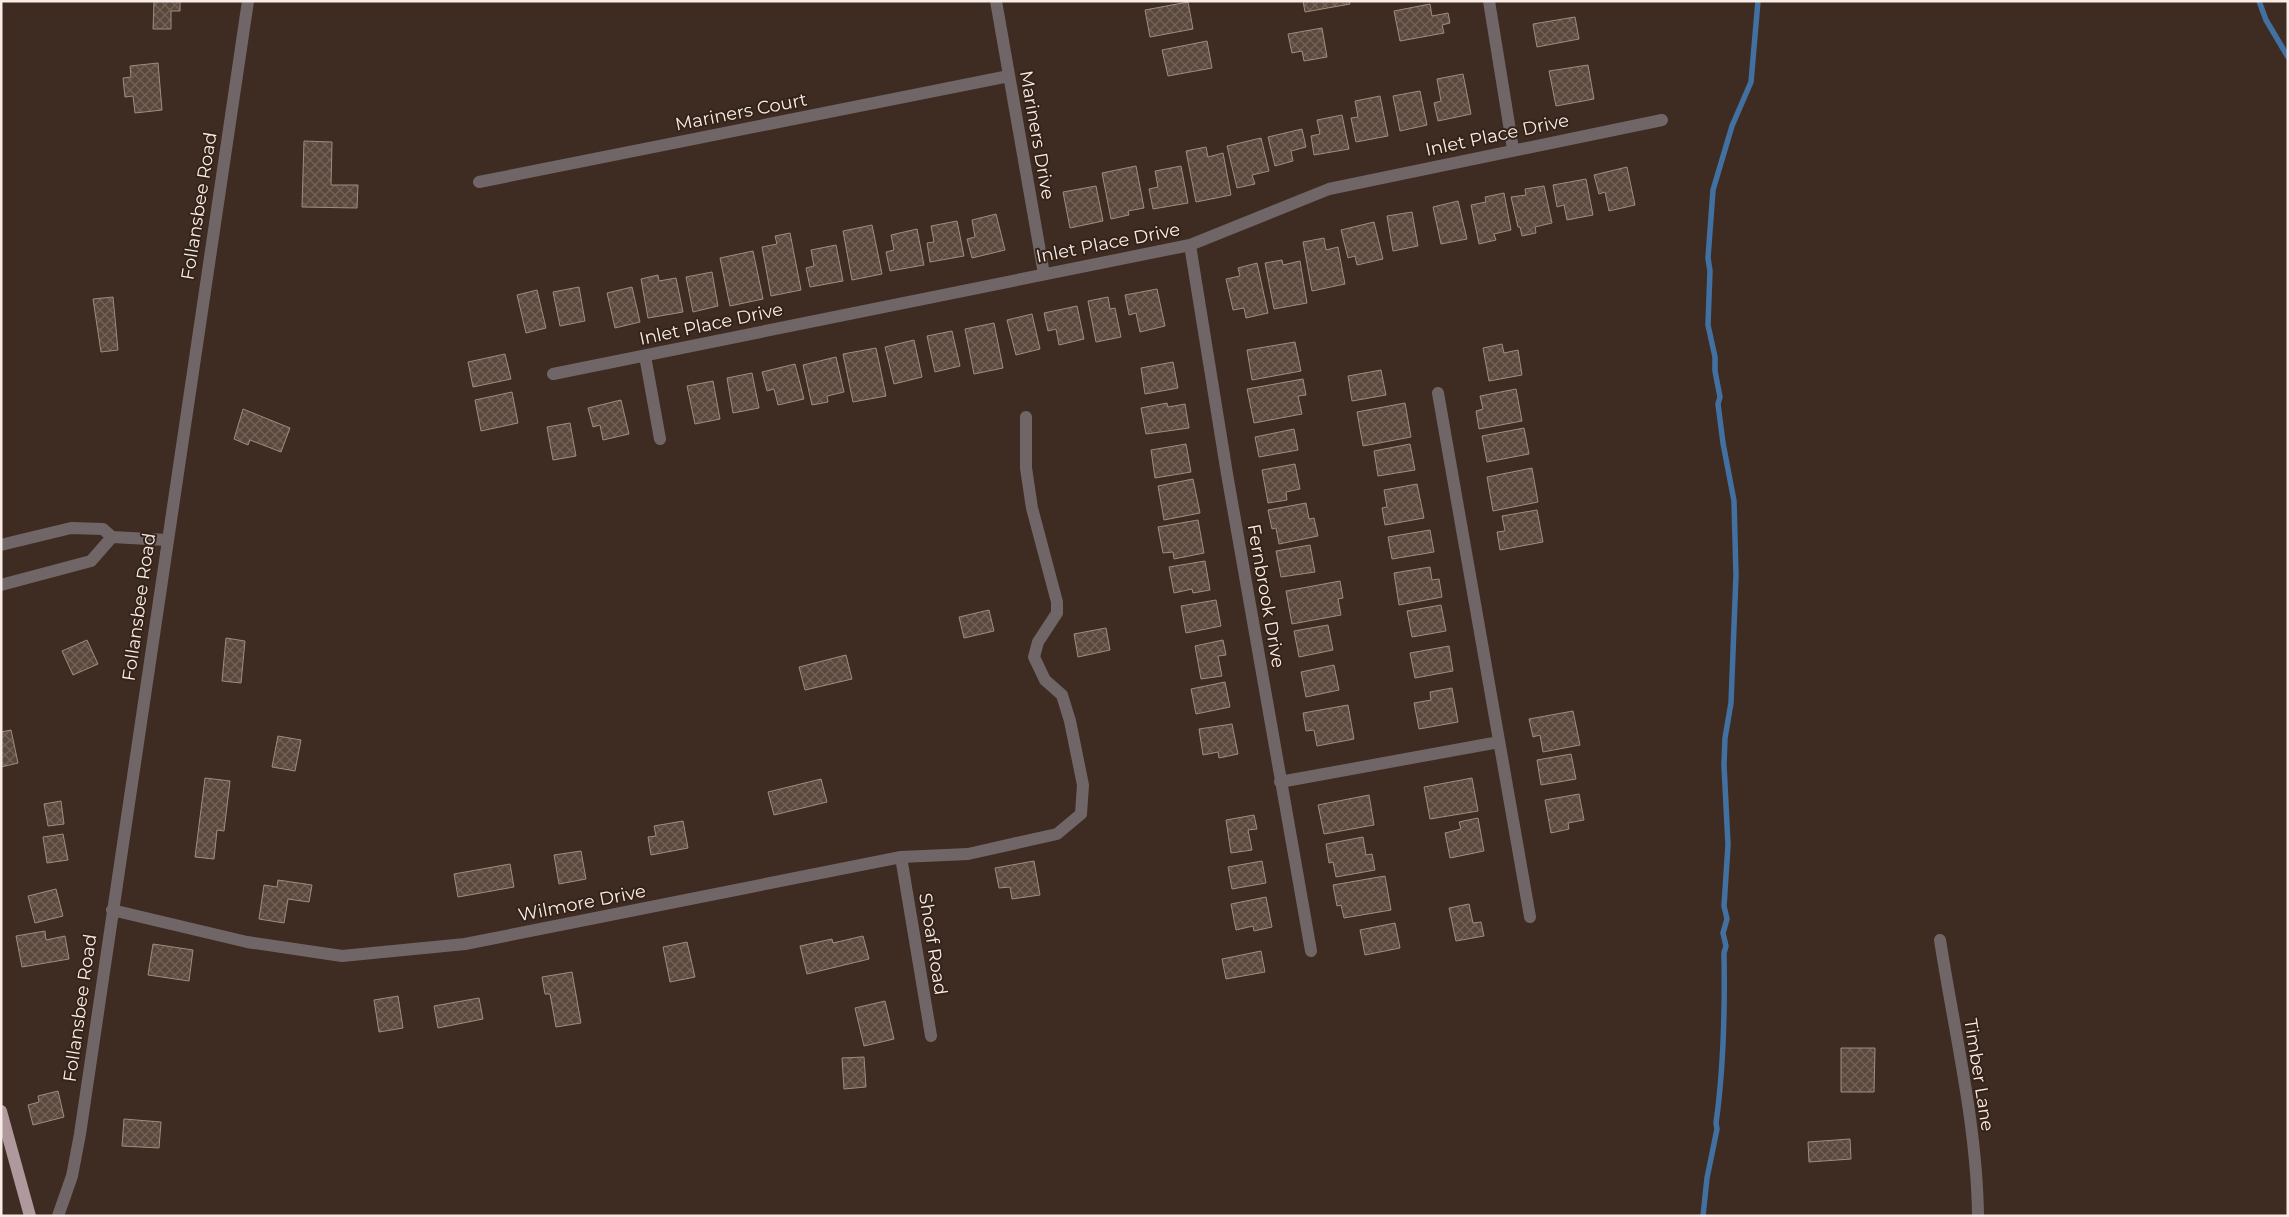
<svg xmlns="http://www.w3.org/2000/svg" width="2289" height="1217" viewBox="0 0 2289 1217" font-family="Montserrat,sans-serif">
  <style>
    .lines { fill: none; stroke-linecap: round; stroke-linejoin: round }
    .stream { stroke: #4170a1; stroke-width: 5.5 }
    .building { fill: url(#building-cross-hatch); stroke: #a18b80 }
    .minor { stroke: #716667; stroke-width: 12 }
    .major { stroke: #b0999d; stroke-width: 12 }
    .labels { text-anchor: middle; stroke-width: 4; stroke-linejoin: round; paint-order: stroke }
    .street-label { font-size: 18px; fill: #faede7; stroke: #342319 }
  </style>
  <defs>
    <pattern id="building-cross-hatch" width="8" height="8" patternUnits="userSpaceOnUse" patternTransform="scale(1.25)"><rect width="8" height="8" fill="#5b483d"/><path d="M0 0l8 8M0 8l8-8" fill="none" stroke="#736359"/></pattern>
  </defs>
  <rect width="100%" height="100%" fill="#3e2c22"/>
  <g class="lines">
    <path class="stream" d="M2259,1L2266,20L2288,57
      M1703,1216L1707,1178L1717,1129L1716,1123C1724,1066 1725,1010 1724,953L1726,946L1723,933L1727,919L1724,906L1728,845L1724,765L1725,738L1731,703L1736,575L1734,501L1723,443L1718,404L1720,397L1715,371V357L1708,325L1710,271L1708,258L1713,190L1732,126L1751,82L1758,1"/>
  </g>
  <path class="building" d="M154,1H180V11H171V29H153Z
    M1303,1H1349L1350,4L1305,12Z
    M1188,2L1193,29L1150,37L1145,10Z
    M1430,4L1432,16L1448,13L1450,23L1442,25L1444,33L1400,41L1394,11Z
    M1575,17L1579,39L1537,47L1533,24Z
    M1322,28L1327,57L1304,61L1302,51L1292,53L1288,34Z
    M1207,41L1212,68L1168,76L1162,50Z
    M158,63L162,110L135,113L133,96L125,97L123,78L131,77L130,66Z
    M1588,65L1594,99L1556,106L1549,71Z
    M1463,74L1471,114L1438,121L1434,103L1441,101L1437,79Z
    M1420,91L1427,125L1400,131L1393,96Z
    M1380,96L1388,136L1356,142L1351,118L1358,117L1355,101Z
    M1342,115L1349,149L1314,155L1311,136L1320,134L1317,120Z
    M1302,129L1306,147L1291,151L1293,161L1275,166L1268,137Z
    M1261,138L1269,171L1252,175L1255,184L1237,188L1227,146Z
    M304,141L332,142L331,185H358L357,208L302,207Z
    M1206,147L1208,157L1223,153L1231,195L1196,202L1186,151Z
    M1136,166L1144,208L1128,211L1129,215L1111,219L1102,173Z
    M1181,166L1188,203L1153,209L1149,189L1158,187L1155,171Z
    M1627,167L1635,205L1609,211L1605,192L1599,194L1594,175Z
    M1586,179L1593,215L1567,220L1564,205L1557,207L1553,185Z
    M1096,186L1103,221L1070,228L1063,192Z
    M1544,186L1552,223L1535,227L1536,233L1522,236L1520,227H1518L1511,197L1526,195L1525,189Z
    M1504,193L1511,230L1494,234L1496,240L1479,244L1471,205L1486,202L1485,197Z
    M1458,201L1467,239L1441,244L1433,207Z
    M1412,212L1418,246L1393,251L1387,216Z
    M996,214L1005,250L972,258L967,239L975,237L972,220Z
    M957,221L964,256L930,262L927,243L934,242L931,226Z
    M1374,222L1383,259L1357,265L1355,256L1348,258L1341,230Z
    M872,225L882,274L852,280L843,231Z
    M917,229L924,265L890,271L886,252L894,250L891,235Z
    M790,233L801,290L771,296L762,247L777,244L775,236Z
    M1324,238L1326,250L1338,247L1345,284L1312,291L1303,242Z
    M836,245L843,281L810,287L806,268L814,266L811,250Z
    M753,251L763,299L730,306L720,258Z
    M1282,260L1283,265L1300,261L1307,303L1274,309L1265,263Z
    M1257,263L1268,313L1246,318L1244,308L1233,310L1226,279L1240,276L1238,268Z
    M712,272L718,306L693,312L686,277Z
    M658,275L659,281L676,278L683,312L648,318L641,279Z
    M579,287L585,321L560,326L553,292Z
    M632,287L640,322L615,328L607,293Z
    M1157,289L1165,326L1140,332L1136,313L1129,315L1125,295Z
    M537,290L546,328L526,333L517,295Z
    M113,297L118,350L101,352L93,299Z
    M1108,297L1110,309L1115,308L1121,337L1096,342L1088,301Z
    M1077,306L1084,339L1059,345L1056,329L1048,331L1044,313Z
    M1032,314L1040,349L1016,355L1007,320Z
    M994,323L1003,368L974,374L965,329Z
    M952,331L960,366L935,372L927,336Z
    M914,340L922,377L894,384L885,347Z
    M1295,342L1301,371L1252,380L1247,350Z
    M1502,344L1504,353L1518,350L1522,375L1489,381L1483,348Z
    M876,348L886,396L853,402L843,354Z
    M505,354L511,379L473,387L468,362Z
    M836,357L844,392L827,396L828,402L812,405L803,365Z
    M1173,362L1178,388L1145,394L1141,368Z
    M795,364L804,399L778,405L774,389L767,391L762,372Z
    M1381,370L1386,395L1352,401L1348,376Z
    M752,373L759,408L733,413L727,378Z
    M1303,379L1306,395L1298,396L1302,414L1254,423L1247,389Z
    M713,381L720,419L695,424L687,386Z
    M1516,389L1522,421L1479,429L1476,411L1483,409L1480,396Z
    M512,392L518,423L481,431L475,400Z
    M621,400L629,434L603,440L600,425L593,427L588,408Z
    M1167,403L1168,407L1185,404L1189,428L1146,434L1141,408Z
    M1405,403L1411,437L1363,446L1357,412Z
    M243,409L290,428L281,452L250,440L248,445L234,439Z
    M570,423L576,456L553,460L547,427Z
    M1524,428L1529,454L1487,462L1482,436Z
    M1294,429L1298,450L1259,457L1255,437Z
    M1186,444L1191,472L1155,478L1151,450Z
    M1410,444L1415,470L1378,476L1374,451Z
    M1295,464L1300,489L1286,492L1287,500L1268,503L1262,470Z
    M1532,468L1538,502L1493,511L1487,477Z
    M1193,479L1200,513L1164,520L1158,486Z
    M1417,484L1424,518L1385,525L1382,508L1387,507L1384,490Z
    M1306,503L1309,519L1314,518L1318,536L1279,544L1276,528L1272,529L1268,510Z
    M1537,510L1543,542L1500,550L1497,532L1505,531L1502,516Z
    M1198,520L1204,553L1174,559L1173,552L1163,553L1158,527Z
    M1430,530L1434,552L1392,559L1388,537Z
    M1310,545L1315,572L1281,577L1276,551Z
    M1205,561L1210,590L1193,593L1192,589L1174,593L1169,567Z
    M1430,567L1432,580L1439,579L1442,597L1399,605L1394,573Z
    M1340,581L1343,598L1338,599L1341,615L1292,624L1286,591Z
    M1216,600L1221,626L1186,633L1181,606Z
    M1441,605L1446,631L1412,637L1407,611Z
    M989,610L994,631L964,638L959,617Z
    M1328,625L1333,650L1299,657L1294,631Z
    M1106,628L1110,650L1078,657L1074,634Z
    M226,638L245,641L241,683L222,681Z
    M87,640L98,664L73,675L62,651Z
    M1223,640L1226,655L1218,656L1222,676L1201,679L1195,646Z
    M1449,646L1453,671L1415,678L1410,653Z
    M846,655L852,679L805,690L799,667Z
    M1334,665L1339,690L1306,697L1301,672Z
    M1225,682L1230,707L1196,714L1191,689Z
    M1452,688L1458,722L1419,729L1414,703L1431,700L1430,692Z
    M1348,705L1354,739L1317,746L1314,730L1306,731L1303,713Z
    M1573,711L1580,745L1543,752L1540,735L1533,737L1529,719Z
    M1232,724L1238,754L1219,758L1218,752L1203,755L1199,729Z
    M11,730L18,763L1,767V732Z
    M278,736L301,740L295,771L272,767Z
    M1571,754L1576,779L1541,785L1537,760Z
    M205,778L230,781L224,831L217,830L214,859L195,857Z
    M1472,778L1478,811L1430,819L1424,787Z
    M821,779L827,802L774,815L768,792Z
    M1579,794L1584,820L1568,823L1569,829L1551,833L1545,800Z
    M1369,795L1374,825L1324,834L1318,805Z
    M61,801L64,824L48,826L44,804Z
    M1254,815L1257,829L1248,830L1252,850L1231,853L1226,820Z
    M1478,818L1484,851L1450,858L1445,833L1461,829L1459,822Z
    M683,821L688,848L651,855L648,837L656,836L654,826Z
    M63,834L68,860L47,863L43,837Z
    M1363,837L1366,855L1372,854L1375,870L1336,877L1333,862L1329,863L1326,844Z
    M581,851L586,879L559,884L554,855Z
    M1034,861L1040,895L1012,899L1010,887L999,888L995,868Z
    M1262,861L1266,883L1232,889L1228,867Z
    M510,864L514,887L458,897L454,874Z
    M1385,876L1391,910L1344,918L1341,905L1337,906L1333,885Z
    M278,880L312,885L309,902L288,899L284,923L259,919L264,885L277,887Z
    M56,889L63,916L35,923L28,896Z
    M1266,897L1272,927L1254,931L1253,926L1236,930L1231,904Z
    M1469,904L1473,923L1481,922L1484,936L1456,941L1449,908Z
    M1395,923L1400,948L1365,955L1360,930Z
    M45,931L46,940L65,936L69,959L22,967L16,936Z
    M863,936L869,959L807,974L800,946L832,939L833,943Z
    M687,942L695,977L670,982L663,947Z
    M153,944L193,950L189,981L148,975Z
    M1261,951L1265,972L1226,979L1222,959Z
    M572,972L581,1023L556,1027L550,994H545L542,977Z
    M398,996L403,1028L379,1032L374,1000Z
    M479,998L483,1019L438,1028L434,1006Z
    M885,1001L894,1039L864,1046L855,1008Z
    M1841,1048H1875L1874,1092H1841Z
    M864,1057L866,1087L844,1089L842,1058Z
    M58,1091L64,1117L33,1125L28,1105L39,1102L38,1096Z
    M124,1119L161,1122L159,1148L122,1146Z
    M1850,1139L1851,1159L1809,1162L1808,1142Z"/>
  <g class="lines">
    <path class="minor" d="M996,1L1044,274
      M1489,1L1513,149
      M479,182L1009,76
      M1190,245L1227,474L1311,951
      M645,356L660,439
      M553,374L1190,245L1329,189L1662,120
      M1438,393L1530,917
      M1,545L71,528L103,529L112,537L167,540
      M1,585L91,561L112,537
      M1280,782L1499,742
      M901,857L931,1036
      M112,910L247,942L342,956L465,944L901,857L968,854L1057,834L1081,814L1083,785L1070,721L1062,695L1045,680L1034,657L1038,642L1057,613V602L1032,508L1026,468V417
      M1940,940C1954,1030 1977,1125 1978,1216
      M58,1216L72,1176L80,1134L248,1"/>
    <path class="major" d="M1,1111L30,1216"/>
  </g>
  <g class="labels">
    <g class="street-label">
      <text transform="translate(741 112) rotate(-11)" y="6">Mariners Court</text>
      <text transform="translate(1037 135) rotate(80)" y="6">Mariners Drive</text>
      <text transform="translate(1497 135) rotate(-12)" y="6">Inlet Place Drive</text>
      <text transform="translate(199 206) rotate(-81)" y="6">Follansbee Road</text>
      <text transform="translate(1108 243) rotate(-11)" y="6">Inlet Place Drive</text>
      <text transform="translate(711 324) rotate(-12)" y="6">Inlet Place Drive</text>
      <text transform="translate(1266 596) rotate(80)" y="6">Fernbrook Drive</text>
      <text transform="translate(139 607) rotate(-82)" y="6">Follansbee Road</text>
      <text transform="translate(582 903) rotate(-11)" y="6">Wilmore Drive</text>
      <text transform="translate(933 944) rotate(81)" y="6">Shoaf Road</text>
      <text transform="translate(80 1008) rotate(-82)" y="6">Follansbee Road</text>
      <text transform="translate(1979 1075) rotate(81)" y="6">Timber Lane</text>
    </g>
  </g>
  <rect width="2289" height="1217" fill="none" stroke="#faede7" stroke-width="5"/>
</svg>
